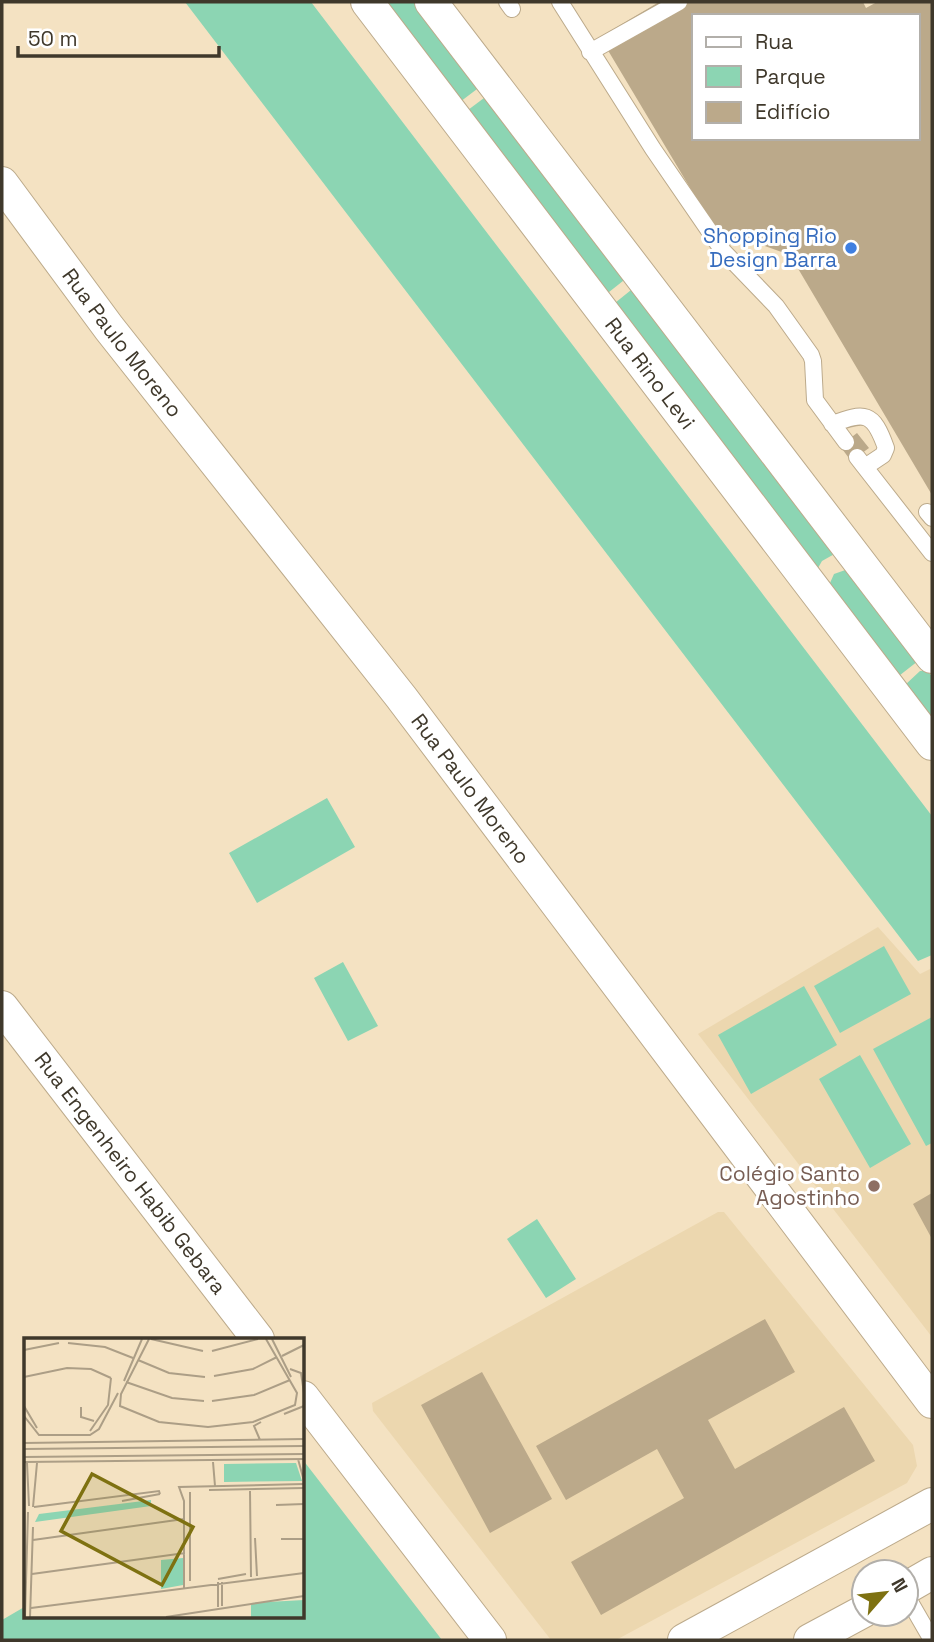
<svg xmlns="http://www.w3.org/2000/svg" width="934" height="1642" viewBox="0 0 934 1642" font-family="'Space Grotesk',sans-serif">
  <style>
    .built { fill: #ecd7af }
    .green { fill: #8cd5b3 }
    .building { fill: #bba98a; fill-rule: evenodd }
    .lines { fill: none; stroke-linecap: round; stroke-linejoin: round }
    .lane-casing { stroke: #bcaa8b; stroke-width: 18 }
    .street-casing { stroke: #bcaa8b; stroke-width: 34 }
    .lane { stroke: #fff; stroke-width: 16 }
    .street { stroke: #fff; stroke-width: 32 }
    .shop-dot { fill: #3f7fe0; stroke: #fff; stroke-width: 2.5 }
    .education-dot { fill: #8d6e63; stroke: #fff; stroke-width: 2.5 }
    .labels { text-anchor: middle; stroke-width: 6; stroke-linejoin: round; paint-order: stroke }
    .shop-label { font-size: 21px; fill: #366cbe; stroke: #fff; text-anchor: end }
    .street-label { font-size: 21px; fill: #3f382b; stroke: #fff }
    .education-label { font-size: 21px; fill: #785e54; stroke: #fff; text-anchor: end }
    .inset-road { fill: none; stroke: #ac9e86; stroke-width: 2 }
    .view { fill: #7e7111; fill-opacity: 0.15; stroke: #7e7111; stroke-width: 3.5 }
    .inset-edge { fill: none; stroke: #3f382b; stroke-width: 3.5 }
  </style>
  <rect width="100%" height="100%" fill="#f4e2c2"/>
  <path class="built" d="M878,927L920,974L932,968V1337L698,1034Z
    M718,1212H724L913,1445L917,1466L907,1483L616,1640H551L373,1411L372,1403Z"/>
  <path class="green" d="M185,2H311L932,816V955L918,961Z
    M376,2H417L481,86L456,105Z
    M488,95L628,277L604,296L464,113Z
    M636,286L838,552L822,561L814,575L610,307Z
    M851,568L918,661L895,679L826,592L834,574Z
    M920,671H927L932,676V728L905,685Z
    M327,798L355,847L257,903L229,853Z
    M884,946L911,994L840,1033L814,986Z
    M343,962L378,1026L348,1041L314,978Z
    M804,986L837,1045L751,1094L718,1035Z
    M932,1017V1143L926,1146L873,1049Z
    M860,1055L911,1144L870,1168L819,1079Z
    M537,1219L576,1279L546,1298L507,1239Z
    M303,1460L442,1640H2V1620L26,1606V1616H303Z"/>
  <path class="building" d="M659,2H863L866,8L877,2H932V495L790,255L751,241L747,235L726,248L600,37ZM694,16H918V138H694Z
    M857,433L869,448L851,461L840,446Z
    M932,1193V1239L913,1204Z
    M765,1319L795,1372L708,1420L735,1469L844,1407L875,1461L601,1615L571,1562L684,1498L657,1449L566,1500L536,1446Z
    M482,1372L552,1499L490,1533L421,1405Z"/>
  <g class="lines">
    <g class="lane-casing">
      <path id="lane" d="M507,2L512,9
        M560,2L653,149L723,251L776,306L811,355L813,361L815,400L846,442
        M590,52L679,2
        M832,424C865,412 873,411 886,448L883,455L865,467
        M857,457L932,553
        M927,512L932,518
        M906,1595L932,1640"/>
    </g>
    <g class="street-casing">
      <g id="street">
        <path id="s1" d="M367,2L932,744"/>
        <path d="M431,2L932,657"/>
        <path id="s2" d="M2,183L109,328L401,697L932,1402"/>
        <path id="s3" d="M2,1007L258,1339"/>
        <path d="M303,1397L490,1640"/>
        <path d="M906,1588L932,1573"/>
        <path d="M684,1640L932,1504"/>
        <path d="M810,1640L864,1611"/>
      </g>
    </g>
    <use href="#lane" class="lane"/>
    <use href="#street" class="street"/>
  </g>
  <circle class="shop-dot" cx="851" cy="248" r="7"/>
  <circle class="education-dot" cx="874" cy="1186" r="7"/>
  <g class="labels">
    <g class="shop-label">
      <text x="837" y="243">Shopping Rio<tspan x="837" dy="24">Design Barra</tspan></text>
    </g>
    <g class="street-label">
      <text dy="7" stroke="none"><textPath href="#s2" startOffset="200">Rua Paulo Moreno</textPath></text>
      <text dy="7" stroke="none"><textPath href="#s1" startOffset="467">Rua Rino Levi</textPath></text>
      <text dy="7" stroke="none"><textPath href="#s2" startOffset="766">Rua Paulo Moreno</textPath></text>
      <text dy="7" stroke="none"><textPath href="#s3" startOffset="210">Rua Engenheiro Habib Gebara</textPath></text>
    </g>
    <g class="education-label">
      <text x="860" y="1181">Colégio Santo<tspan x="860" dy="24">Agostinho</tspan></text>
    </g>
  </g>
  <g transform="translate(24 1338)">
    <rect width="280" height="280" fill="#f4e2c2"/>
    <path d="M272,125L278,143L200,144V126ZM127,162V168L11,184L15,176ZM159,220V247L137,251V222ZM280,262V279H227V265Z" fill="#8cd5b3"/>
    <path class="inset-road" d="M125,1L97,56L96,68L135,84L184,89L229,84L271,67L273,55L242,1M127,1L179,13M248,1L267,39M44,5L81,9L109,20M0,12L35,5M188,13L234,1M258,18L280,7M114,22L145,35L181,39M266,31L277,35L280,55M190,38L229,31L253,19M0,39L43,30L67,31L87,40M100,43L118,1M102,44L148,60L180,63M188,63L230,57L266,42M0,68L13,90M57,69V79L70,83M260,76L280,68M0,78L15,97H66L75,91L94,55M66,93L84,67L87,40M236,102L230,88L237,84M0,105L280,101M0,111L280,108M0,119L280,116M274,121L280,143M0,124L280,121M189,124L191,148M3,125L5,168M185,152L280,150M226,153L227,239M166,154V243M98,163L136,156M252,167L280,166M9,169L13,125M10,169L135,153L136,156M231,200L233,238M257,201H280M9,202L160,181M8,236L161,215M194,241L222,236M194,244V269M198,244V268M160,250V163L155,149L280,146M7,270L280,235M1,279L4,174M6,279L9,189M142,279L280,258"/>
    <path class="view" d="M68,136L169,189L138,247L37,193Z"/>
    <rect width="280" height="280" class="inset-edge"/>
  </g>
  <rect width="934" height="1642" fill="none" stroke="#3f382b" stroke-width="7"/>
  <rect x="692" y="14" width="228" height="126" fill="#ffffff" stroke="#b2afaa" stroke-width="2"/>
  <rect x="706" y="37" width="35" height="10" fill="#ffffff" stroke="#b2afaa" stroke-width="2"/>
  <text x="755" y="49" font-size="21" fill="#3f382b">Rua</text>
  <rect x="706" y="66" width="35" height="21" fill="#8cd5b3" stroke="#b2afaa" stroke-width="2"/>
  <text x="755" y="84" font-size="21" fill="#3f382b">Parque</text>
  <rect x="706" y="102" width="35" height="21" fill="#bba98a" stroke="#b2afaa" stroke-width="2"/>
  <text x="755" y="119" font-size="21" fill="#3f382b">Edifício</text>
  <g transform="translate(885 1593) rotate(62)"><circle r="33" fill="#ffffff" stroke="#b2afaa" stroke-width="2"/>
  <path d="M0-5L12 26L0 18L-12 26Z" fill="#7e7111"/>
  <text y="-10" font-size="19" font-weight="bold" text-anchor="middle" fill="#3f382b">N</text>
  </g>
  <path d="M18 46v10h201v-10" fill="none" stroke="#3f382b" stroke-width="3.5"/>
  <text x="28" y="46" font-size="21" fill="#3f382b" stroke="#ffffff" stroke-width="5" paint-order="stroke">50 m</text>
</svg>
